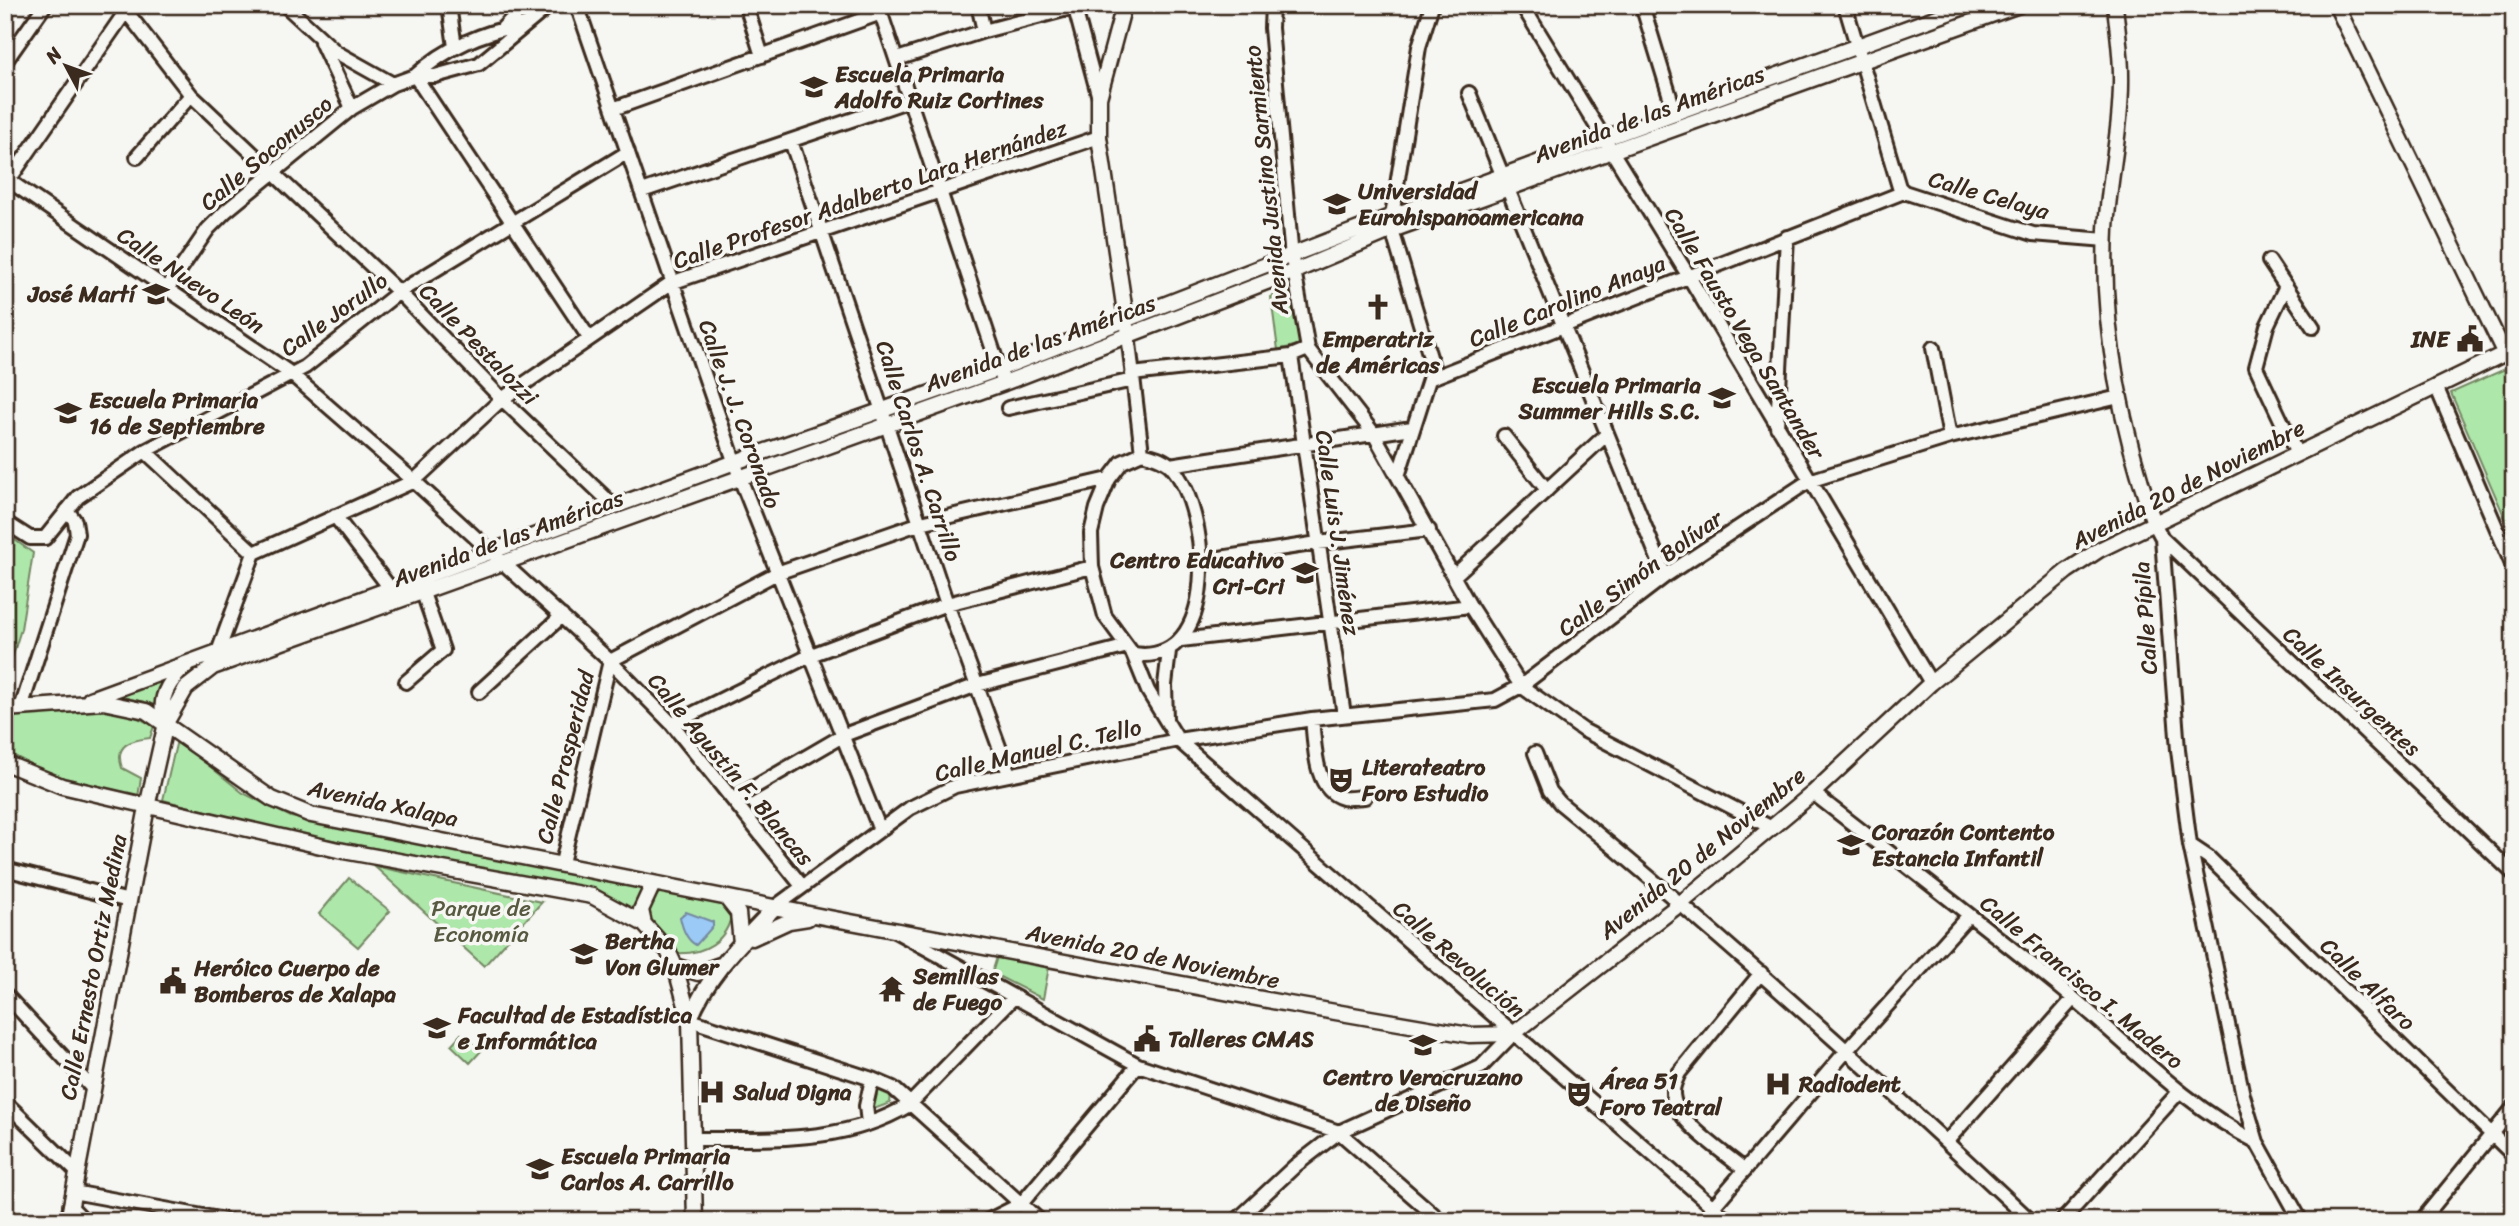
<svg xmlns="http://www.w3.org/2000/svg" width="2519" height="1226" viewBox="0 0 2519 1226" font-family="Sriracha,sans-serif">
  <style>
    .green { fill: #aee7aa; stroke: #748864; stroke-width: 2 }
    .water { fill: #9bcaf7; stroke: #758aa0; stroke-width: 2 }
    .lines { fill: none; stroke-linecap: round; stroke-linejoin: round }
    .minor-casing { stroke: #3b2a1e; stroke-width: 18 }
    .major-casing { stroke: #3b2a1e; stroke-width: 19 }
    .minor { stroke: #f6f6f2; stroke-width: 12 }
    .major { stroke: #f6f6f2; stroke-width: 14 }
    .labels { text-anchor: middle; stroke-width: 7; stroke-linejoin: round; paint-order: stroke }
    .poi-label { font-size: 23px; font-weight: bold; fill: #3b2a1e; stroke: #f6f6f2; text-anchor: start }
    .street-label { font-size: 23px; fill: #3b2a1e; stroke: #f6f6f2 }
    .park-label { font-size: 23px; fill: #585941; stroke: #f6f6f2 }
  </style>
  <rect width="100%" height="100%" fill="#f6f6f2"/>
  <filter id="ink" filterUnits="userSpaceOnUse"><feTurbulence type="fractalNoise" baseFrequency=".0143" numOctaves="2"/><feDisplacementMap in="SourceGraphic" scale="14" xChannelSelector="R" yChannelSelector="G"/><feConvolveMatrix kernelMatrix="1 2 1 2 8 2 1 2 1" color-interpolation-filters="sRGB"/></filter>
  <g filter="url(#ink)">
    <path class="green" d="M1291,264L1294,270L1140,328L1138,321Z
      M1290,288L1302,344L1278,350L1271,297Z
      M2514,365V539L2451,393Z
      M872,417L874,423L747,470L745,463Z
      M717,473L719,479L513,554L511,547Z
      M5,533L33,553L21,629L5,681Z
      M166,672L156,705L106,693Z
      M57,708C93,708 122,707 154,726L150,738C130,740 114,745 122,768L141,778L138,797L53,776L5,751V716Z
      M177,740L243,793L291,817L646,885L636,914L578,887L285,831L163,800Z
      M374,866L542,902L484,966Z
      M349,878L390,911L358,947L319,914Z
      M660,892L724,903L732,911C728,942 703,955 675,953L648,917L649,904Z
      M997,957L1049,967L1043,999L992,973Z
      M461,1034L481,1051L470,1063L451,1045Z
      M873,1084L891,1093L890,1103L874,1109L871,1095Z"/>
    <path class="water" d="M686,912L713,922V926L696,945C686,940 682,927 680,917Z"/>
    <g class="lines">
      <g class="minor-casing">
        <path id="minor" d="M285,5L336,52L393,84
          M449,5L455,47
          M577,5L740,478L880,830
          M746,5L762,56
          M878,5L1002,377
          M978,5L984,31
          M1074,5L1099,98
          M1272,5L1271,28L1292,258L1308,349L1374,434L1470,606L1521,686L1583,730L1772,828
          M1522,5L1688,275L1931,683
          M1642,5L1675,113
          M1845,5L1899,187L1904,192
          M503,28L525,5
          M321,42L352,108
          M897,59L984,31L1075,7
          M5,62L45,5
          M415,76L589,338
          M415,76C445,48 484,31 524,25
          M1469,93L1665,576
          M613,109L881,13
          M791,141L947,604L1009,774
          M137,157L191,95
          M5,178L290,373L414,481L610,661L672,724L802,886
          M9,180L126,11L191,95L399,292L502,399L615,507
          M642,191L910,100
          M1904,192L2033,234L2106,240
          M2269,261L2313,327
          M2286,286L2267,326L2256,367L2297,454
          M167,289L208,229L226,211L352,108L393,84L415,76H435L479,64L550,5
          M1127,326L1142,453
          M1933,348L1950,437
          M1291,356L1344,715
          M1132,374L1291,356L1308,349
          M1429,379L1904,192
          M2436,386L2514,569
          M1008,408L1133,380
          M1777,427L1787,237
          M1504,436L1547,490
          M145,451L254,553
          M1170,465L1412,428
          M1399,473L1433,367L1392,230V216L1419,47L1432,5
          M335,516L390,588
          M5,522L30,538H45L78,497L145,451L305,367L399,292L628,152
          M2154,523L2162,538L2178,750L2190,845L2243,1095L2257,1142L2301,1221
          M2162,538L2514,874
          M1200,561L1318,543L1429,530
          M1454,576L1607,434
          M1181,640L1470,606
          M218,652L254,553L414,481L502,399L671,283L1099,137
          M1133,654C1222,668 1211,511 1171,466C1163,458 1152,456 1142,453L1122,462L1109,479L1097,508L1091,533L1092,567L1105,616L1133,654L1148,691L1178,740L1729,1221
          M406,682L443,650L423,593
          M479,692L562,616
          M21,708L77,534L75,521L67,510
          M1166,719L1165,685L1169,651
          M1312,719C1315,742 1313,790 1343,798C1349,799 1359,797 1365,797
          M672,724L811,655L947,604L1092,567
          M1535,753L1550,791L1560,803C1723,936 1878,1077 2031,1221
          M1813,793C1900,861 1988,928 2073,998C2132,1048 2187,1107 2257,1142
          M734,799L844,735L977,685L1124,647
          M2190,845L2208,857L2514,1156
          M562,863L610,661L777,573L921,523L1109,479
          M5,869L129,901
          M775,907L910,808L955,786L1178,740L1312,719L1495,700L1521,686L1665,576L1809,481L1950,437L2119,397
          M895,931L1138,1065L1339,1132L1441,1221
          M5,994L92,1088
          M690,1020L872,1079L893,1088L1040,1221
          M5,1102L77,1172
          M868,1123L866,1106L872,1079
          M693,1139C767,1138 843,1145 909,1105L1013,998
          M1947,1141L2073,999
          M1745,1170C1727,1155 1679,1123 1674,1100C1671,1089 1675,1082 1679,1073L1761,973
          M73,1192L230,1221
          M70,1206L85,1221
          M1713,1207L1848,1049L1969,915
          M987,1221L1021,1204L1138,1065
          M1236,1221L1295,1166L1339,1132L1481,1067L1513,1034
          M2062,1221L2179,1092
          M2421,1221L2514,1107"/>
      </g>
      <g class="major-casing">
        <path id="major" d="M1124,5L1099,98V137L1126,319
          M2115,5C2117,28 2121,52 2121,75C2122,126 2109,178 2106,229C2101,328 2122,430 2154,523
          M2336,5L2504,352
          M90,699L735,462L999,369L1392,216L1970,5
          M5,709L103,702L146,711L272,799L311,815L824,917L1283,1003L1469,1035L1513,1034L1681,903L1813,793L1931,683L2067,571L2099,550L2514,349
          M166,723C156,699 169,680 188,664
          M5,763L62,786L338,850L592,896L644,924L668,951L675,966L690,1020L695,1221
          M727,899L738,913L741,943
          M644,924L641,910L653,884
          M752,938L789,921L808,918
          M675,966L698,973L720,965
          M690,1019C707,975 743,941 775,907
          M68,1221L147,807L166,723L186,688L213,667L1004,383L1295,271L1392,230L2019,5"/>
      </g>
      <use href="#minor" class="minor"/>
      <use href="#major" class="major"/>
    </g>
  </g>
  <defs>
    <g id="school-bare" transform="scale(2.1)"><path d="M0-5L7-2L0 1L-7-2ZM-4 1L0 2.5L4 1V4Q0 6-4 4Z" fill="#3b2a1e" stroke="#f6f6f2" stroke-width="2.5" paint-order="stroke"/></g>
    <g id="university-bare" transform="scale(2.1)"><path d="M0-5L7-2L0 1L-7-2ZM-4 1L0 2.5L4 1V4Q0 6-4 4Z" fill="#3b2a1e" stroke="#f6f6f2" stroke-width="2.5" paint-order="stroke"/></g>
    <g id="church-bare" transform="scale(2.1)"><path d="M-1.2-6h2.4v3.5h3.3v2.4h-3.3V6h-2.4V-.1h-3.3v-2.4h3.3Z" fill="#3b2a1e" stroke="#f6f6f2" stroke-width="2.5" paint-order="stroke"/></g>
    <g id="civic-bare" transform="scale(2.1)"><path d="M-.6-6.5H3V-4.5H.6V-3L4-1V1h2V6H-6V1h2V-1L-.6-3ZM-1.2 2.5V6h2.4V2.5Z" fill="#3b2a1e" stroke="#f6f6f2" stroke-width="2.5" paint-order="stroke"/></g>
    <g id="theatre-bare" transform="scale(2.1)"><path d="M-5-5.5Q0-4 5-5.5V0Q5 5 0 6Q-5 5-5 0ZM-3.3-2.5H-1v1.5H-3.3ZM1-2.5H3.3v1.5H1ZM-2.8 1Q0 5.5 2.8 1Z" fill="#3b2a1e" stroke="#f6f6f2" stroke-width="2.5" paint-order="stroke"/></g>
    <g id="temple-bare" transform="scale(2.1)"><path d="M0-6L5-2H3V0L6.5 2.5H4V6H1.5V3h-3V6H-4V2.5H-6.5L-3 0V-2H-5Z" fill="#3b2a1e" stroke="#f6f6f2" stroke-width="2.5" paint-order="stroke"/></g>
    <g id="hospital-bare" transform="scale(2.1)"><path d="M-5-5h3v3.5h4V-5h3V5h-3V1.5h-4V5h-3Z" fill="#3b2a1e" stroke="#f6f6f2" stroke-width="2.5" paint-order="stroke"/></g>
  </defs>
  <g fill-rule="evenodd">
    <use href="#school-bare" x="814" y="87"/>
    <use href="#university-bare" x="1337" y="204"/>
    <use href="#school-bare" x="156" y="294"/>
    <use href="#church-bare" x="1378" y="307"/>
    <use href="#civic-bare" x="2470" y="339"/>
    <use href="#school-bare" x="1722" y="398"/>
    <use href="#school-bare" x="68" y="413"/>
    <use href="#school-bare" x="1305" y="573"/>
    <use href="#theatre-bare" x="1341" y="780"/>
    <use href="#school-bare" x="1851" y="845"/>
    <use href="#school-bare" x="584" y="954"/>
    <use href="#civic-bare" x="173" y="981"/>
    <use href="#temple-bare" x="892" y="989"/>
    <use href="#university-bare" x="437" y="1028"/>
    <use href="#civic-bare" x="1147" y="1039"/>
    <use href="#school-bare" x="1423" y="1045"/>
    <use href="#hospital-bare" x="1778" y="1084"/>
    <use href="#hospital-bare" x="712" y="1092"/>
    <use href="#theatre-bare" x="1579" y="1094"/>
    <use href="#school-bare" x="540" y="1169"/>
  </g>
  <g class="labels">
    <g class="poi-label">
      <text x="835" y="82">Escuela Primaria<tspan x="835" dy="26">Adolfo Ruiz Cortines</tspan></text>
      <text x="1358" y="199">Universidad<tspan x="1358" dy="26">Eurohispanoamericana</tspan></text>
      <text x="135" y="302" text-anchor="end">José Martí</text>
      <text x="1378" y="347" text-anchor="middle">Emperatriz<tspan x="1378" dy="26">de Américas</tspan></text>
      <text x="2449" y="347" text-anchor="end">INE</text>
      <text x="1701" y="393" text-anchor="end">Escuela Primaria<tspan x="1701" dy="26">Summer Hills S.C.</tspan></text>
      <text x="89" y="408">Escuela Primaria<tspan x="89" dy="26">16 de Septiembre</tspan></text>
      <text x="1284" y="568" text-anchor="end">Centro Educativo<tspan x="1284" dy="26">Cri-Cri</tspan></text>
      <text x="1362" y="775">Literateatro<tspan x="1362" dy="26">Foro Estudio</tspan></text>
      <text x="1872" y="840">Corazón Contento<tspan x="1872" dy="26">Estancia Infantil</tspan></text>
      <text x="605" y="949">Bertha<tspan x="605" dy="26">Von Glumer</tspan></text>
      <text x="194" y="976">Heróico Cuerpo de<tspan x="194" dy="26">Bomberos de Xalapa</tspan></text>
      <text x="913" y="984">Semillas<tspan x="913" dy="26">de Fuego</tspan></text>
      <text x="458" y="1023">Facultad de Estadística<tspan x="458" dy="26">e Informática</tspan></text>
      <text x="1168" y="1047">Talleres CMAS</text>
      <text x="1423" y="1085" text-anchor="middle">Centro Veracruzano<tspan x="1423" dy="26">de Diseño</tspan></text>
      <text x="1600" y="1089">Área 51<tspan x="1600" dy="26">Foro Teatral</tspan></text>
      <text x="1799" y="1092">Radiodent</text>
      <text x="733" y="1100">Salud Digna</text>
      <text x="561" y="1164">Escuela Primaria<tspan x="561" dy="26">Carlos A. Carrillo</tspan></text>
    </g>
    <g class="street-label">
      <text transform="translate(1649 114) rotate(-20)" y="8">Avenida de las Américas</text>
      <text transform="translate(266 153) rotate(-40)" y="8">Calle Soconusco</text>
      <text transform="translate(1266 180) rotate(-96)" y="8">Avenida Justino Sarmiento</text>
      <text transform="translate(870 194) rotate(-19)" y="8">Calle Profesor Adalberto Lara Hernández</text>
      <text transform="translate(1989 195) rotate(16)" y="8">Calle Celaya</text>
      <text transform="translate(191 280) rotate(34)" y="8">Calle Nuevo León</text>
      <text transform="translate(1567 301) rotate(-22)" y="8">Calle Carolino Anaya</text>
      <text transform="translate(334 314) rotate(-36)" y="8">Calle Jorullo</text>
      <text transform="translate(1745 333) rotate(59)" y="8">Calle Fausto Vega Santander</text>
      <text transform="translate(1040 343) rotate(-20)" y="8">Avenida de las Américas</text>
      <text transform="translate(479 344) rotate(46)" y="8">Calle Pestalozzi</text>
      <text transform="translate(740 414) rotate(70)" y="8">Calle J. J. Coronado</text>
      <text transform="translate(919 451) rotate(72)" y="8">Calle Carlos A. Carrillo</text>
      <text transform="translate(2188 484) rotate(-27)" y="8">Avenida 20 de Noviembre</text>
      <text transform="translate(1338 533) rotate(82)" y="8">Calle Luis J. Jiménez</text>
      <text transform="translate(508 538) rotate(-20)" y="8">Avenida de las Américas</text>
      <text transform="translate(1640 573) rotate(-36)" y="8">Calle Simón Bolívar</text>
      <text transform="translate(2145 618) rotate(-94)" y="8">Calle Pípila</text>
      <text transform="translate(2352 691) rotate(43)" y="8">Calle Insurgentes</text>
      <text transform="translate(1038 750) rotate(-13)" y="8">Calle Manuel C. Tello</text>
      <text transform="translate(565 757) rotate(-76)" y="8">Calle Prosperidad</text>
      <text transform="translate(731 769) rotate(50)" y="8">Calle Agustín F. Blancas</text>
      <text transform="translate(383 803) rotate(12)" y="8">Avenida Xalapa</text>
      <text transform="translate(1702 853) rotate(-39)" y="8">Avenida 20 de Noviembre</text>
      <text transform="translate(1153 956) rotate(11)" y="8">Avenida 20 de Noviembre</text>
      <text transform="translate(1459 959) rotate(41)" y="8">Calle Revolución</text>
      <text transform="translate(93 967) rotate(-79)" y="8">Calle Ernesto Ortiz Medina</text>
      <text transform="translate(2082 982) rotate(40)" y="8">Calle Francisco I. Madero</text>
      <text transform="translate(2368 984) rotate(44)" y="8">Calle Alfaro</text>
    </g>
    <g class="park-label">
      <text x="481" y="916">Parque de<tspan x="481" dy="26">Economía</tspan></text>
    </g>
  </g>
  <rect width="2519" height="1226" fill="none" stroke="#f6f6f2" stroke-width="28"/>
  <rect x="14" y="14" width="2491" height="1198" fill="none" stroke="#3b2a1e" stroke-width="2.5" filter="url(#ink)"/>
  <g transform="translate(66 66) rotate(311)" stroke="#f6f6f2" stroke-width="5" paint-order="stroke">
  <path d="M0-5L12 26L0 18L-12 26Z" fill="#3b2a1e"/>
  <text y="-10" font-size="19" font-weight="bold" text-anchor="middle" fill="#3b2a1e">N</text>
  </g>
</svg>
